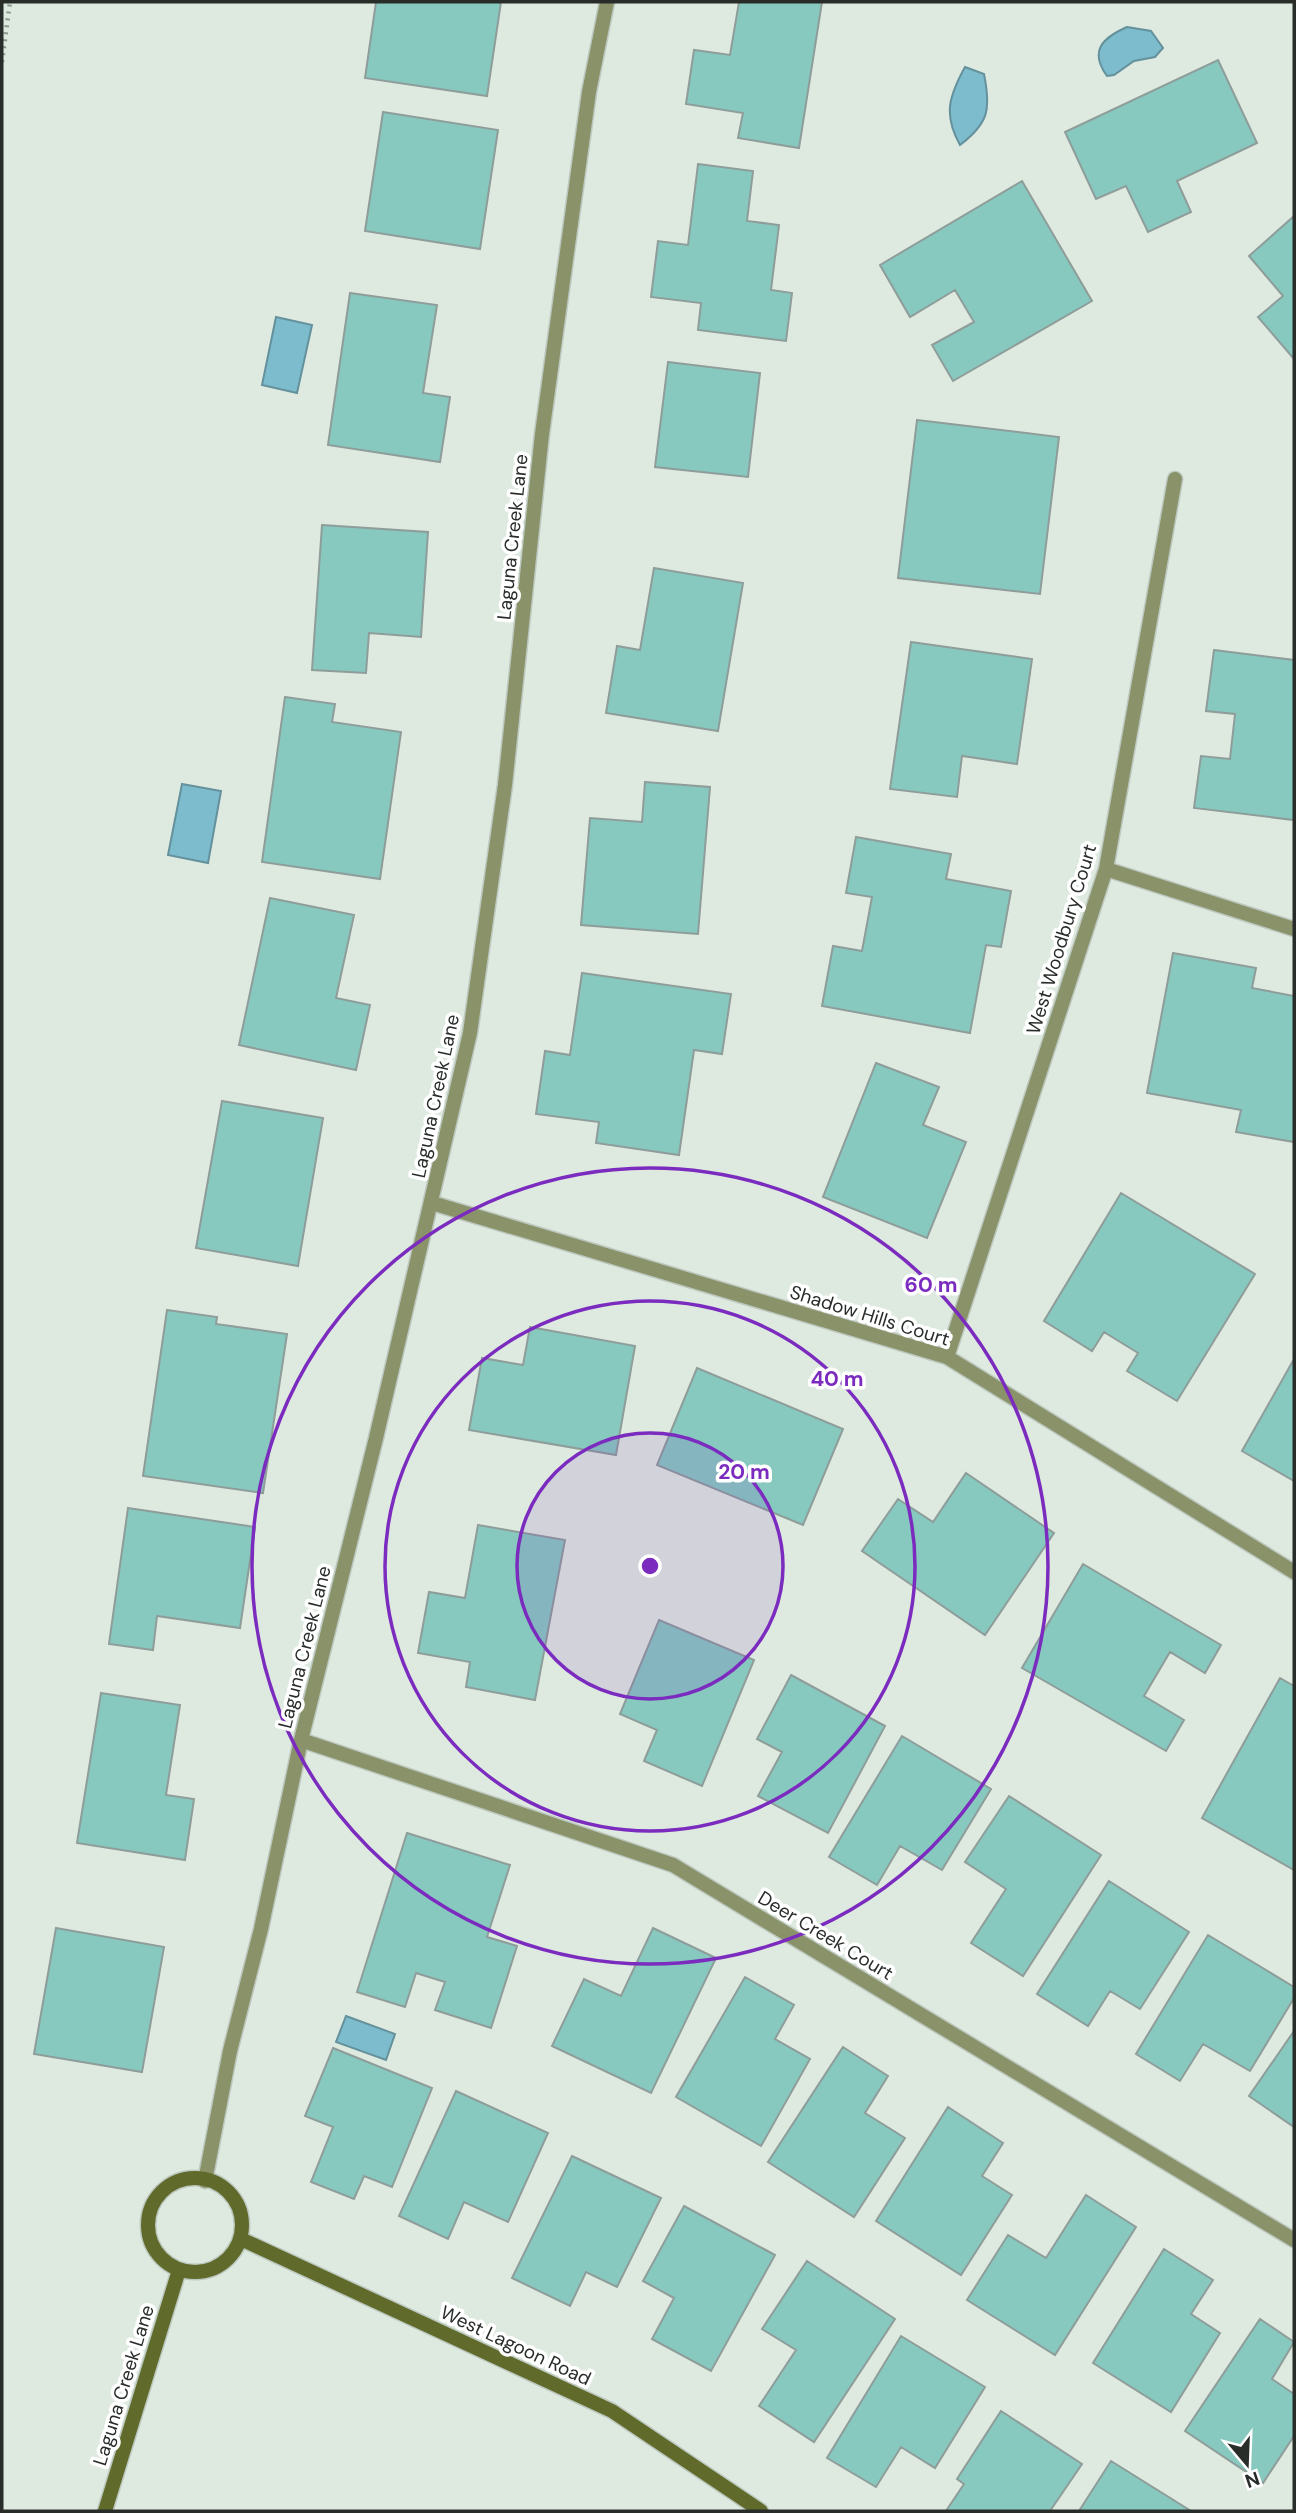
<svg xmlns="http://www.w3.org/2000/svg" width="1296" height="2513" viewBox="0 0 1296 2513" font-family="'DM Sans',sans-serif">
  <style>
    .water { fill: #7dbccd; stroke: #64919c; stroke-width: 2 }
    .building { fill: #87c9bf; stroke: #8e9d9a; stroke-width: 2 }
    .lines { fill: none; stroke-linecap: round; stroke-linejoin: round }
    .street-casing { stroke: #bdc8bf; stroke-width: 17 }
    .secondary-casing { stroke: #bdc8bf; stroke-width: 17 }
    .path { stroke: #8f9791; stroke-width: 4.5; stroke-dasharray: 2 5; stroke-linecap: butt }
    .street { stroke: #8a926a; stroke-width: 14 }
    .secondary { stroke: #606a2b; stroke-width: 14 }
    .ring { fill: none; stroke: #7b2cbf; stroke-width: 3.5 }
    .labels { text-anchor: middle; stroke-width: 7; stroke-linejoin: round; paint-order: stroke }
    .street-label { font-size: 19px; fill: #292d2a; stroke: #fff }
    .centre { fill: #7b2cbf; stroke: #fff; stroke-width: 3.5 }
    .ring-label { font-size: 21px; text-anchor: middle; font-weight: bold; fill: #7b2cbf; stroke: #fff; stroke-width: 7; stroke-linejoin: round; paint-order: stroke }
  </style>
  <rect width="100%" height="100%" fill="#deeae0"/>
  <path class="water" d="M1127,27L1151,31L1163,48L1155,57L1134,61L1114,75L1107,76C1089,51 1102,38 1127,27Z
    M965,67L984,74C991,109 989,123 960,145C943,115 949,96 965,67Z
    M276,317L312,325L297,393L262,385Z
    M182,784L221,791L208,863L168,855Z
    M346,2016L395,2034L386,2060L336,2042Z"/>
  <path class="building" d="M376,2H501L487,96L365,78Z
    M739,2H822L799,148L738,138L743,113L686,104L694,50L730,55Z
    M1218,60L1257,143L1177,181L1191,212L1148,232L1126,186L1096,199L1065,132Z
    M383,112L498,130L480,249L365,231Z
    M698,164L753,171L747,221L779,225L771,290L792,293L786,341L698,330L701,303L651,297L658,241L688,245Z
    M1022,181L1092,301L953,381L932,345L974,322L955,290L910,317L880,265Z
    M1294,216V359L1258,317L1283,296L1249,256Z
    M350,293L437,305L423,393L450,397L440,462L328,445Z
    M668,362L760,373L748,477L655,467Z
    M917,420L1059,437L1040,594L898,578Z
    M322,525L428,532L421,637L369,633L366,673L312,670Z
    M654,568L743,583L718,731L606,713L617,646L640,650Z
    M911,642L1032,659L1017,764L962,756L957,797L890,789Z
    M1214,650L1294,660V820L1194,808L1201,756L1230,759L1235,714L1206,711Z
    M285,697L335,704L332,722L401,732L380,879L262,862Z
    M645,782L710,787L698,934L581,925L590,818L642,822Z
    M856,837L951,854L946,879L1011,891L1001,947L986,945L970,1033L822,1006L833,946L862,951L872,897L846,893Z
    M270,898L354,915L336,998L370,1005L356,1070L239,1045Z
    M1173,953L1256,968L1252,988L1294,996V1142L1236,1132L1241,1110L1147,1093Z
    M582,973L731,994L722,1054L694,1050L679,1155L596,1143L599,1122L536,1114L545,1051L570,1055Z
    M876,1063L939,1087L923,1125L966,1142L927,1238L823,1197Z
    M222,1101L323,1118L298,1266L196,1248Z
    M1121,1193L1255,1274L1177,1401L1127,1371L1138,1353L1104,1332L1092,1351L1044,1321Z
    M167,1310L217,1317L216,1324L287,1334L263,1493L143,1476Z
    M530,1327L635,1346L616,1455L469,1430L482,1358L523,1365Z
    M1294,1359V1481L1242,1451Z
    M697,1368L843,1429L803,1525L657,1465Z
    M966,1473L1054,1533L985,1635L862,1551L898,1499L933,1522Z
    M128,1508L255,1527L240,1628L157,1616L153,1650L109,1644Z
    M478,1525L565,1540L535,1700L466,1687L470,1662L418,1653L429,1592L465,1598Z
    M1083,1564L1221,1645L1205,1673L1170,1652L1144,1696L1184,1720L1166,1751L1022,1668Z
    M659,1620L754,1660L702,1786L644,1761L657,1730L620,1714Z
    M791,1675L885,1726L828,1833L758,1796L782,1752L757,1739Z
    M1280,1678L1294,1686V1870L1202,1818Z
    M101,1693L180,1705L166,1795L194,1799L185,1860L77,1843Z
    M902,1736L991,1789L942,1870L900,1846L877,1885L829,1857Z
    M1009,1796L1101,1855L1023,1976L971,1943L1006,1889L965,1862Z
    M407,1833L510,1865L487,1937L517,1946L491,2028L435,2010L445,1982L416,1973L405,2007L357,1992Z
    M1109,1881L1189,1932L1140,2009L1110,1991L1088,2026L1037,1994Z
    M56,1928L164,1947L142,2072L34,2054Z
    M653,1928L716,1958L651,2093L552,2046L584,1979L621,1996Z
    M1208,1935L1294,1987V1998L1250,2071L1203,2044L1180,2081L1136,2054Z
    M745,1977L794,2005L775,2039L810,2059L761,2146L676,2097Z
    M1294,2031V2127L1249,2096Z
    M843,2047L888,2076L865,2113L905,2138L854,2217L768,2162Z
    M333,2048L432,2088L392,2187L364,2176L354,2199L311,2182L333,2127L305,2116Z
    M456,2091L548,2133L508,2222L464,2202L448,2239L399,2216Z
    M948,2107L1003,2143L982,2176L1012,2195L961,2275L876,2221Z
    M572,2156L661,2198L617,2287L586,2272L570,2306L512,2278Z
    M1086,2195L1136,2227L1055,2355L967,2300L1008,2235L1046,2258Z
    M684,2206L775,2255L711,2371L652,2339L674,2298L643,2281Z
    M1164,2249L1213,2280L1191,2314L1220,2333L1171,2412L1093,2363Z
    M807,2261L895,2319L814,2442L759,2406L796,2350L762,2329Z
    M1260,2319L1294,2342L1272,2379L1294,2394V2436L1263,2483L1185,2431Z
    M901,2336L985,2387L935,2468L901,2447L876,2487L827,2458Z
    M1001,2411L1082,2464L1050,2511H946L964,2484L957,2479Z
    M1111,2461L1191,2511H1079Z"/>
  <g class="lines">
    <g class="street-casing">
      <path id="street" d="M1106,869L1294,929
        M432,1203L947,1357L1294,1572
        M947,1357L1106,869L1175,479
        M301,1740L673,1865L1294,2240
        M205,2181L230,2051L261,1929L301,1740L376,1438L470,1033L505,785L542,434L589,92L607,2"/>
    </g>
    <g class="secondary-casing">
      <path id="secondary" d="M148 2225a47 47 0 1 1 94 0a47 47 0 1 1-94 0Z
        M241,2239L612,2411L761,2511
        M105,2511L179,2270"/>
    </g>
    <path class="path" d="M2,62L10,2"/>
    <use href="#street" class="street"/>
    <use href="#secondary" class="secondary"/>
  </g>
  <circle cx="650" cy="1566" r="133" fill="#7b2cbf" fill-opacity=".12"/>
  <g class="ring">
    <circle cx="650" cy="1566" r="133"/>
    <circle cx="650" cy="1566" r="265"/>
    <circle cx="650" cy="1566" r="398"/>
  </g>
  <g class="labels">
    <g class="street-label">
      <text transform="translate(512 537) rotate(-84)" y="7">Laguna Creek Lane</text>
      <text transform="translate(1061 939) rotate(-73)" y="7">West Woodbury Court</text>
      <text transform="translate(435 1096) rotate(-78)" y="7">Laguna Creek Lane</text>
      <text transform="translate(870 1315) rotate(17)" y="7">Shadow Hills Court</text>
      <text transform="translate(304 1647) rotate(-76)" y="7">Laguna Creek Lane</text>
      <text transform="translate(826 1935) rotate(31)" y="7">Deer Creek Court</text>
      <text transform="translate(516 2345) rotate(25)" y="7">West Lagoon Road</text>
      <text transform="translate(123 2385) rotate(-73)" y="7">Laguna Creek Lane</text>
    </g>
  </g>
  <circle cx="650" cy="1566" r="10" class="centre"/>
  <g class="ring-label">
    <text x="931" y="1292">60 m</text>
    <text x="837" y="1386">40 m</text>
    <text x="744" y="1479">20 m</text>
  </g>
  <rect width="1296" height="2513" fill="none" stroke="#292d2a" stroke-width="7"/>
  <g transform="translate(1247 2464) rotate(161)" stroke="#ffffff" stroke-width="5" paint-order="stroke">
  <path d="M0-5L12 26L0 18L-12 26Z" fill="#292d2a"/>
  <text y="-10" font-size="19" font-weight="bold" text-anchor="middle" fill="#292d2a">N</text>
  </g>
</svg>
